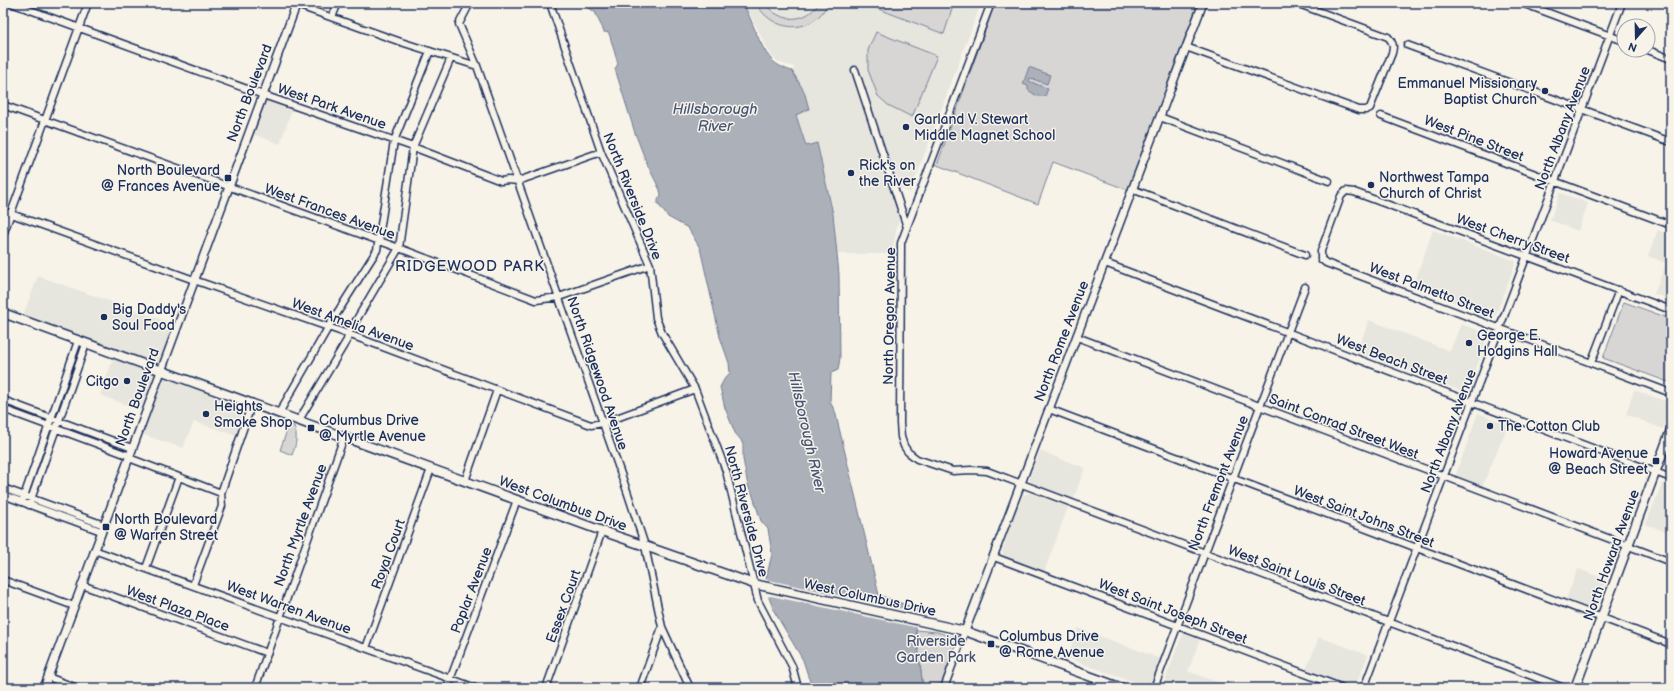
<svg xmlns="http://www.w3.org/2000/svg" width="1674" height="691" viewBox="0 0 1674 691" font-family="'Balsamiq Sans',sans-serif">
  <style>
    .built { fill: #e6e5de }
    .green { fill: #d7d6d4; stroke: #798299 }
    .water { fill: #acb0b9; stroke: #727c95 }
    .pier { fill: #f7f3e8 }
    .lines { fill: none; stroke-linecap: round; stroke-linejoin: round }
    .minor-casing { stroke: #1b2f5e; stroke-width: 9 }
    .tertiary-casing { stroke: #1b2f5e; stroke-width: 10 }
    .secondary-casing { stroke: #1b2f5e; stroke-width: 11 }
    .minor { stroke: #f7f3e8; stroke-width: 6 }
    .tertiary { stroke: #f7f3e8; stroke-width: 7 }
    .secondary { stroke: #f7f3e8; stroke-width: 8 }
    .poi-dot { fill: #1b2f5e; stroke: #f7f3e8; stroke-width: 1.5 }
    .labels { text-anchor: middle; stroke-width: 3; stroke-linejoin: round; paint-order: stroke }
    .poi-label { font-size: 14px; fill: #1b2f5e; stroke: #f7f3e8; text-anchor: start }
    .street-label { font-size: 14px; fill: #1b2f5e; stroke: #f7f3e8 }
    .park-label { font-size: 14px; fill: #415076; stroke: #f7f3e8 }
    .water-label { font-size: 15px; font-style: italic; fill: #465679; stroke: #f7f3e8 }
    .neighbourhood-label { font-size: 15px; letter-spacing: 1px; fill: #1b2f5e; stroke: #f7f3e8 }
  </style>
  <rect width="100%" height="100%" fill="#f7f3e8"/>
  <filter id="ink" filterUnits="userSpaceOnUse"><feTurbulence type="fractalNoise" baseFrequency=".025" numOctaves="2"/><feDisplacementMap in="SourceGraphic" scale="8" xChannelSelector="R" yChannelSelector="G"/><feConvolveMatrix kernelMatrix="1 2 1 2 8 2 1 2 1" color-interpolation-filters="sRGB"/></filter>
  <g filter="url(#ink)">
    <path class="built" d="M744,3H981L910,193L897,187L858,68L853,70L901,218L897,225L892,254H837L833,214L817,143L806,146L796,115L804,91L792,71L795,67L780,63L772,57Z
      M263,96L293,107L280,144L250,133Z
      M1560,193L1588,203L1578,231L1550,220Z
      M1433,230L1516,261L1495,317L1413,287Z
      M1658,230L1671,235V300L1654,294L1666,263L1648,256Z
      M38,276L174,324L140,410L100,395L116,351L23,316Z
      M1369,320L1450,351L1461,324L1489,334L1467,393L1357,352Z
      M163,376L247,406L237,435L194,422L183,448L141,434Z
      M1634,390L1671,403V407L1663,429L1626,414Z
      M1478,413L1508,425L1482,487L1455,477Z
      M1040,451L1085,468L1073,500L1031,483L1029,480Z
      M1662,483L1671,487V529L1669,533L1646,524Z
      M1030,493L1068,507L1044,572L1014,561L1004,556L1002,552L1017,506L1019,507L1023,495Z
      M1578,569L1606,579L1595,610L1566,599Z
      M1078,628L1161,659L1150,688L1067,658Z
      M1183,633L1200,639L1188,671L1232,688H1162Z
      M1319,637L1368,655L1355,688L1306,670Z"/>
    <path class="green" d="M756,3H765C778,23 806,24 819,3H828C813,36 772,33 756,3Z
      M863,3H954L944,34Z
      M995,3H1198L1128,190L1053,162L1038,204L937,165Z
      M876,32L937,56L912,117L888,105L878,96L868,70V50Z
      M1624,302L1671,319V383L1603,358Z
      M289,425L294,426C298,437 296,445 292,455L280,450Z
      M916,630L937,632L958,639L941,688H923Z"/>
    <path class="water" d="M581,3H743C752,19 759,46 771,59C776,65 785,69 792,71L804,91L809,109L796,115L806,146L817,143L833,214L839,274L840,358L838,370L831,373L830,402L835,411L879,595L920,610L916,630L923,688H812L803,660L774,611L768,595L766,579L772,554L768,529L761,521L752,493L748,486L743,459V445L741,440L735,433L725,408L720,387L725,378L730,373L729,363L720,337L700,248L688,228L668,217L658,204V200L661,195L660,190L647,164L635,133L615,69L618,64L609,33L604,32L595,12Z
      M1029,67L1050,75L1047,84L1030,78L1029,81L1048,89L1045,96H1037L1028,90V86L1023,84Z"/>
    <path class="pier" d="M764,579L922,613L919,628L771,596L767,597Z"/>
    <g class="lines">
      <g class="minor-casing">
        <path id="minor" d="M11,3L269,97L413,147L501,181L508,180L518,181L601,152
          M291,3L401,42L477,66
          M470,3L459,24L477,66L627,491L645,546L662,627L690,688
          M550,3L601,152L650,265L656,318L662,333L695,389L726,471L758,601L792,666L798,688
          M991,3L901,243L900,423L901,437L904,446L908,452L917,459L953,471L971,470L987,471L1564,688
          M1522,3L1624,41
          M332,17L338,3
          M1407,45L1671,142
          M1186,47L1359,110H1366L1370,108L1392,53C1394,46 1393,42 1388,37L1296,3
          M1648,50L1671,59
          M855,70L907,227
          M3,105L399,248L536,300L559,297L650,265
          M1381,116L1671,225
          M1160,117L1329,181
          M1132,189L1305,255
          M3,211L194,280L348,334L591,425L603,423L695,389
          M3,235L88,3
          M1105,263L1671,478
          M1671,310L1354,192L1346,191L1341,196L1321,251V259L1326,263L1671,393
          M1077,337L1671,562
          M1591,363L1619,290
          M3,400L132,448
          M3,409L130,456
          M1049,409L1671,644
          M279,413L332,321L377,250L394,141L430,51
          M299,420L347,340L348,334L399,248L413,147L451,58
          M129,458L221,493
          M465,481L497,390
          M3,488L104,525
          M3,495L101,531
          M22,502L78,341
          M29,505L86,344
          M94,550L476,688
          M994,557L1343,688
          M146,568L179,477
          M3,580L74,606
          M82,585L267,653
          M193,585L222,506L221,493L252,403
          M366,648L431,469
          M48,677L77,688
          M255,688L344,437
          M447,688L517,500
          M546,688L602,531
          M640,688L662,627
          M944,688L965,631
          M1154,688L1305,287
          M1364,688L1622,3"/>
      </g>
      <g class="tertiary-casing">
        <path id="tertiary" d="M965,631L1203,3
          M44,688L297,3"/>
      </g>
      <g class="secondary-casing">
        <path id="secondary" d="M3,313L602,531L754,584L965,631L1122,688
          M1575,688L1671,430"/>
      </g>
      <use href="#minor" class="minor"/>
      <use href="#tertiary" class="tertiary"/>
      <use href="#secondary" class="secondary"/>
    </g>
  </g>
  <g class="poi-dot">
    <circle cx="1545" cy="91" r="4"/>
    <circle cx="906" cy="127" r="4"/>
    <circle cx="851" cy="173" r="4"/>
    <rect x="224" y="174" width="8" height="8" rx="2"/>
    <circle cx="1371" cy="185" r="4"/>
    <circle cx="104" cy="317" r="4"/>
    <circle cx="1469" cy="343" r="4"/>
    <circle cx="127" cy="381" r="4"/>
    <circle cx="206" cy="414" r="4"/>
    <circle cx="1490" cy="426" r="4"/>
    <rect x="307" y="424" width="8" height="8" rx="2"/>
    <rect x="1652" y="457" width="8" height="8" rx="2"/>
    <rect x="102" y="523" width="8" height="8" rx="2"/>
    <rect x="987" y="640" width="8" height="8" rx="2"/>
  </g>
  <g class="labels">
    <g class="poi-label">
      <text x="1537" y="88" text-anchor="end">Emmanuel Missionary<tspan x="1537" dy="16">Baptist Church</tspan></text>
      <text x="914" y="124">Garland V. Stewart<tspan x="914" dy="16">Middle Magnet School</tspan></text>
      <text x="859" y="170">Rick's on<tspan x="859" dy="16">the River</tspan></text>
      <text x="220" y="175" text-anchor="end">North Boulevard<tspan x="220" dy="16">@ Frances Avenue</tspan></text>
      <text x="1379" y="182">Northwest Tampa<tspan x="1379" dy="16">Church of Christ</tspan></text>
      <text x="112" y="314">Big Daddy's<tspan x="112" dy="16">Soul Food</tspan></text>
      <text x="1477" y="340">George E.<tspan x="1477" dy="16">Hodgins Hall</tspan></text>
      <text x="119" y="386" text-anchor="end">Citgo</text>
      <text x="214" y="411">Heights<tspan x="214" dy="16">Smoke Shop</tspan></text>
      <text x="319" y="425">Columbus Drive<tspan x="319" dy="16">@ Myrtle Avenue</tspan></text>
      <text x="1498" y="431">The Cotton Club</text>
      <text x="1648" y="458" text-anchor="end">Howard Avenue<tspan x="1648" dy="16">@ Beach Street</tspan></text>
      <text x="114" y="524">North Boulevard<tspan x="114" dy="16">@ Warren Street</tspan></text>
      <text x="999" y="641">Columbus Drive<tspan x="999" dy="16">@ Rome Avenue</tspan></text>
    </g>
    <g class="street-label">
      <text transform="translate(249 93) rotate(-69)" y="5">North Boulevard</text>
      <text transform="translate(332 106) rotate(19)" y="5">West Park Avenue</text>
      <text transform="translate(1562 128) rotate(-69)" y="5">North Albany Avenue</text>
      <text transform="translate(1474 138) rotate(21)" y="5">West Pine Street</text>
      <text transform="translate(633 196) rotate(68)" y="5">North Riverside Drive</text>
      <text transform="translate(330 211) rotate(20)" y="5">West Frances Avenue</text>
      <text transform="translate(1513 238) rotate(20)" y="5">West Cherry Street</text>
      <text transform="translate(1432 290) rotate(21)" y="5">West Palmetto Street</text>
      <text transform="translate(889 316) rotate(-89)" y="5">North Oregon Avenue</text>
      <text transform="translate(353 324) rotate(20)" y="5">West Amelia Avenue</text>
      <text transform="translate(1061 341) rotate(-69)" y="5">North Rome Avenue</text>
      <text transform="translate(1392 359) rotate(21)" y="5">West Beach Street</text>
      <text transform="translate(598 373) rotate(71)" y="5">North Ridgewood Avenue</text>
      <text transform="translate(137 397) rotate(-70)" y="5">North Boulevard</text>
      <text transform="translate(1344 426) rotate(21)" y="5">Saint Conrad Street West</text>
      <text transform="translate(1448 431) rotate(-69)" y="5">North Albany Avenue</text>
      <text transform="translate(1218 483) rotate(-69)" y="5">North Fremont Avenue</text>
      <text transform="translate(563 503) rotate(20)" y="5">West Columbus Drive</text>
      <text transform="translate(747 511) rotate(75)" y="5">North Riverside Drive</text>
      <text transform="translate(1364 516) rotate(21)" y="5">West Saint Johns Street</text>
      <text transform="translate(300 525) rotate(-70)" y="5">North Myrtle Avenue</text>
      <text transform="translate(388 554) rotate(-70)" y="5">Royal Court</text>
      <text transform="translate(1611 555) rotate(-70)" y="5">North Howard Avenue</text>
      <text transform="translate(1297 575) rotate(21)" y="5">West Saint Louis Street</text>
      <text transform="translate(471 590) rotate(-69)" y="5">Poplar Avenue</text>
      <text transform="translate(870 597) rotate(12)" y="5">West Columbus Drive</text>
      <text transform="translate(563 606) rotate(-70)" y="5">Essex Court</text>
      <text transform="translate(289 607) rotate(20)" y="5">West Warren Avenue</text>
      <text transform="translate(178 608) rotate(20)" y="5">West Plaza Place</text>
      <text transform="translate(1173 611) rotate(21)" y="5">West Saint Joseph Street</text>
    </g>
    <g class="park-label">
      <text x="936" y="646">Riverside<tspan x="936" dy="16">Garden Park</tspan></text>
    </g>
    <g class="water-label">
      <text x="715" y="114">Hillsborough<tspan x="715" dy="17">River</tspan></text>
      <text transform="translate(807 432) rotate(77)" y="5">Hillsborough River</text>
    </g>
    <g class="neighbourhood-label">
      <text x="470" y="271">RIDGEWOOD PARK</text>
    </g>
  </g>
  <rect width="1674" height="691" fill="none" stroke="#f7f3e8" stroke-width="16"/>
  <rect x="8" y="8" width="1658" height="675" fill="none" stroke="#1b2f5e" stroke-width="1.5" filter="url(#ink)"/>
  <g transform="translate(1636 38) rotate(200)"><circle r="19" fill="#f7f3e8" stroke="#9fa5b1"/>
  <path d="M0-3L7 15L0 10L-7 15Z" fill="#1b2f5e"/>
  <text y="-6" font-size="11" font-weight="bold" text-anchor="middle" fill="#1b2f5e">N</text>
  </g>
</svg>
